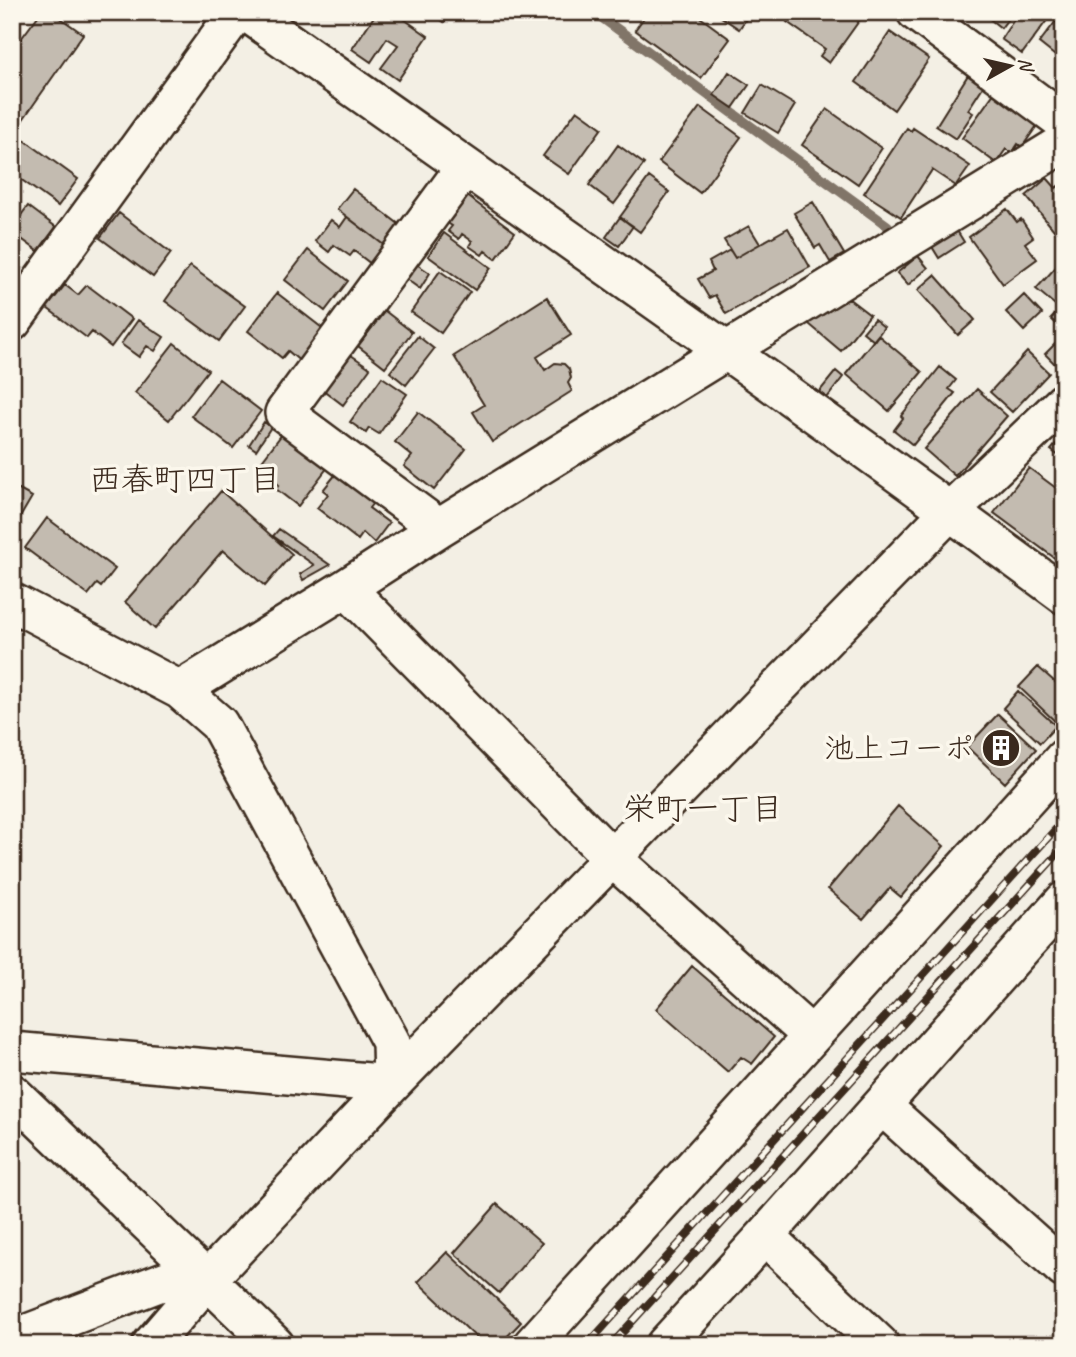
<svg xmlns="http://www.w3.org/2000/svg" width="1076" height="1357" viewBox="0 0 1076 1357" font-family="Caveat,'Klee One',sans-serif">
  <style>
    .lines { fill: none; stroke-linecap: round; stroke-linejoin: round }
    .stream { stroke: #817468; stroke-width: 10 }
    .building { fill: #c3bbb0; stroke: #3b2a1e; stroke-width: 2 }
    .street-casing { stroke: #3b2a1e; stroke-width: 42 }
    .street { stroke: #fbf7ec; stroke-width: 37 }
    .rail-casing { stroke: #3b2a1e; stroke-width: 8 }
    .rail { stroke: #fbf7ec; stroke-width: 5; stroke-dasharray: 16; stroke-linecap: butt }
    .labels { text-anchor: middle; stroke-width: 7; stroke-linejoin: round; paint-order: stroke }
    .poi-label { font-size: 30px; fill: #3b2a1e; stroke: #fbf7ec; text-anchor: end }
    .neighbourhood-label { font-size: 32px; fill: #3b2a1e; stroke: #fbf7ec }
  </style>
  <rect width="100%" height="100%" fill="#f3efe4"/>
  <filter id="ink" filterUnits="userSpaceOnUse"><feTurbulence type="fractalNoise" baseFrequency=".0143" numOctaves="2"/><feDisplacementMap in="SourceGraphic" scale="14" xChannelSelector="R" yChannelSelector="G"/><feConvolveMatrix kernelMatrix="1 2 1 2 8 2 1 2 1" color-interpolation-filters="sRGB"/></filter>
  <g filter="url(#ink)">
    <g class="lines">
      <path class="stream" d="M594,12L888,226"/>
    </g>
    <path class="building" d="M41,12H52L83,34L22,121L12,115V51Z
      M377,12H394L428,36L398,80L381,68L398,45L387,38L371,62L352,49Z
      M430,12H451L444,22Z
      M648,12H693L730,39L701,78L635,30Z
      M714,12H751L739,29Z
      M794,12H846L859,21L829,63L820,56L825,49L787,22Z
      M981,12H1013L1001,28Z
      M1019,12H1053L1022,54L1001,39Z
      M1063,12H1064V63L1039,43Z
      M890,32L929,59L894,110L856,82Z
      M729,72L749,85L733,108L714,95Z
      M968,75L984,85L968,110L973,113L956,139L936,126Z
      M762,85L795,105L778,133L745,113Z
      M997,89L1041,120L1022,147L1018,144L1012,153L1006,149L996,163L962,138Z
      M700,107L741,137L700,193L659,162Z
      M827,109L882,148L858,184L802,145Z
      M577,110L602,128L569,174L543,156Z
      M907,128L911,131L913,128L970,166L956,186L932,170L901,217L864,193Z
      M12,131L78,179L58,206L12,173Z
      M618,145L644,164L614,204L589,185Z
      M649,177L669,192L640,232L620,217Z
      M1047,178L1056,188L1064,181L1063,241L1026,196Z
      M353,189L404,228L389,249L337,209Z
      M466,195L515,232L496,259L485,251L482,255L469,246L472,241L462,234L459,239L448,231L452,226L446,222Z
      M813,202L844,254L830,262L820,245L815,248L794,213Z
      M28,206L56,227L38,251L12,232V221L15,223Z
      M1007,209L1017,222L1021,219L1033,237L1025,243L1037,259L1003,284L969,237Z
      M119,213L171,253L153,277L100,238Z
      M347,217L389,249L375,267L354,251L350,256L334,245L329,252L315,241L331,220L340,227Z
      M620,217L633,226L619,246L606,237Z
      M749,226L760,244L735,258L724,240Z
      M788,228L810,267L726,314L715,295L709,298L698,279L713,271L709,262L730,250L735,258Z
      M956,229L964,242L939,258L931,245Z
      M444,233L491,268L475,290L428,256Z
      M308,250L348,281L325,311L285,280Z
      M918,256L928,268L908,285L897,273Z
      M1064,258V331L1051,319L1060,309L1036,289Z
      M412,261L430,273L420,289L402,276Z
      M190,266L245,306L219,341L165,301Z
      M12,268L21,273L12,286Z
      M440,271L470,292L441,333L411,312Z
      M935,275L975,320L958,335L918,290Z
      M65,285L78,295L87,285L132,319L111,347L92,332L87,338L47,308Z
      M277,293L326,331L302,363L288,351L282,358L248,331Z
      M844,295L870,315L841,351L803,319Z
      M1024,295L1042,314L1024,331L1006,312Z
      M547,297L571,335L537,357L545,370L555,363L564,364L569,369L571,378L568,383L572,391L492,442L473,412L484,405L454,356Z
      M385,311L412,332L385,367L358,346Z
      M874,319L884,327L874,341L863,332Z
      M138,320L164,337L155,351L147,346L139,357L121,344Z
      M878,335L922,372L889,411L846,374Z
      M418,336L434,349L406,385L390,372Z
      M174,343L208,370L169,420L135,393Z
      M1055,344L1064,353V370L1062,371L1045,354Z
      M1027,352L1049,373L1012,412L990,392Z
      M348,353L370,368L343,405L322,389Z
      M940,367L956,380L949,389L955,393L913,445L894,430L903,418L901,416Z
      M836,371L843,377L827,398L819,392Z
      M382,377L407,394L379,434L369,428L366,433L350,422Z
      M219,379L261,411L233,448L191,416Z
      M977,389L1007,416L955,476L924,449Z
      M418,412L466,449L434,490L404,466L412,456L395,442Z
      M264,422L271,427L256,450L249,445Z
      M286,429L331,463L298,506L276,489L279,485L257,467Z
      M1064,435V460L1051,450Z
      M1029,468L1064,494V565L994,513Z
      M340,469L377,498L369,508L389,523L374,543L363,533L358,540L317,508L328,494L323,490Z
      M12,486L32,497L12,531Z
      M221,491L292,554L265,586L223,550L155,629L125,602Z
      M47,518L115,569L101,587L97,584L88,595L25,548Z
      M279,529L330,565L303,580L300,574L314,565L273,536Z
      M1038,667L1064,690V720L1059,725L1019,687Z
      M1018,691L1056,726L1040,743L1003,708Z
      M998,714L1036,749L1005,783L967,747Z
      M898,806L944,846L901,897L890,888L863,919L828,889Z
      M692,966L774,1037L752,1064L741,1057L728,1072L656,1009Z
      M497,1204L542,1243L499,1293L454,1253Z
      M447,1252L521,1322L499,1345H484L418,1282Z"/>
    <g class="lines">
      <g class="street-casing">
        <path id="street" d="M246,12C519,205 795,396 1064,595
          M916,12L1064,122
          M12,322L237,12
          M439,528L284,413L465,167
          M346,588L612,858L812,1036
          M12,602L180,690L219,724L391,1042L392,1084L12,1051
          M180,690L346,588L439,528L1064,143
          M12,1093L275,1345
          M882,1106L1064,1269
          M765,1236L880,1345
          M12,1339L172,1278L207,1280
          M151,1345L207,1280L392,1084L950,511L1064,402
          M532,1345L1064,758
          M665,1345L765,1236L1064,901"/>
      </g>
      <use href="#street" class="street"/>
      <g class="rail-casing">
        <path id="rail" d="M587,1345L1064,820
          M611,1345L1064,847"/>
      </g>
      <use href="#rail" class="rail"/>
    </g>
  </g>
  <defs>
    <g id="building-disc" transform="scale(2.0125)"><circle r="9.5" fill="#3b2a1e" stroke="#fbf7ec"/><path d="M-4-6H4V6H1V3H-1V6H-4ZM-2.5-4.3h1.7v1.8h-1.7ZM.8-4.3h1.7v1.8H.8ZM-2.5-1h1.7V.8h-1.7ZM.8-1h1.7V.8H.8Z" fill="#fff"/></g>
  </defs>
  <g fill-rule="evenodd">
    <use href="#building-disc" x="1001" y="748"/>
  </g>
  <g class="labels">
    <g class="poi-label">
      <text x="974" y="758">池上コーポ</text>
    </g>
    <g class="neighbourhood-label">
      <text x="185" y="490">西春町四丁目</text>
      <text x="703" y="819">栄町一丁目</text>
    </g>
  </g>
  <rect width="1076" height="1357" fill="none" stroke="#fbf7ec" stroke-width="42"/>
  <rect x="21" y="21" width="1034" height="1315" fill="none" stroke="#3b2a1e" stroke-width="2.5" filter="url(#ink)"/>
  <g transform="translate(1010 66) rotate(82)" stroke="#fbf7ec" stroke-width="5" paint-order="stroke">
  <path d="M0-5L12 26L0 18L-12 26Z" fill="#3b2a1e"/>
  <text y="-10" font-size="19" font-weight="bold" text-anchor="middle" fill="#3b2a1e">N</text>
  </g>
</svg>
